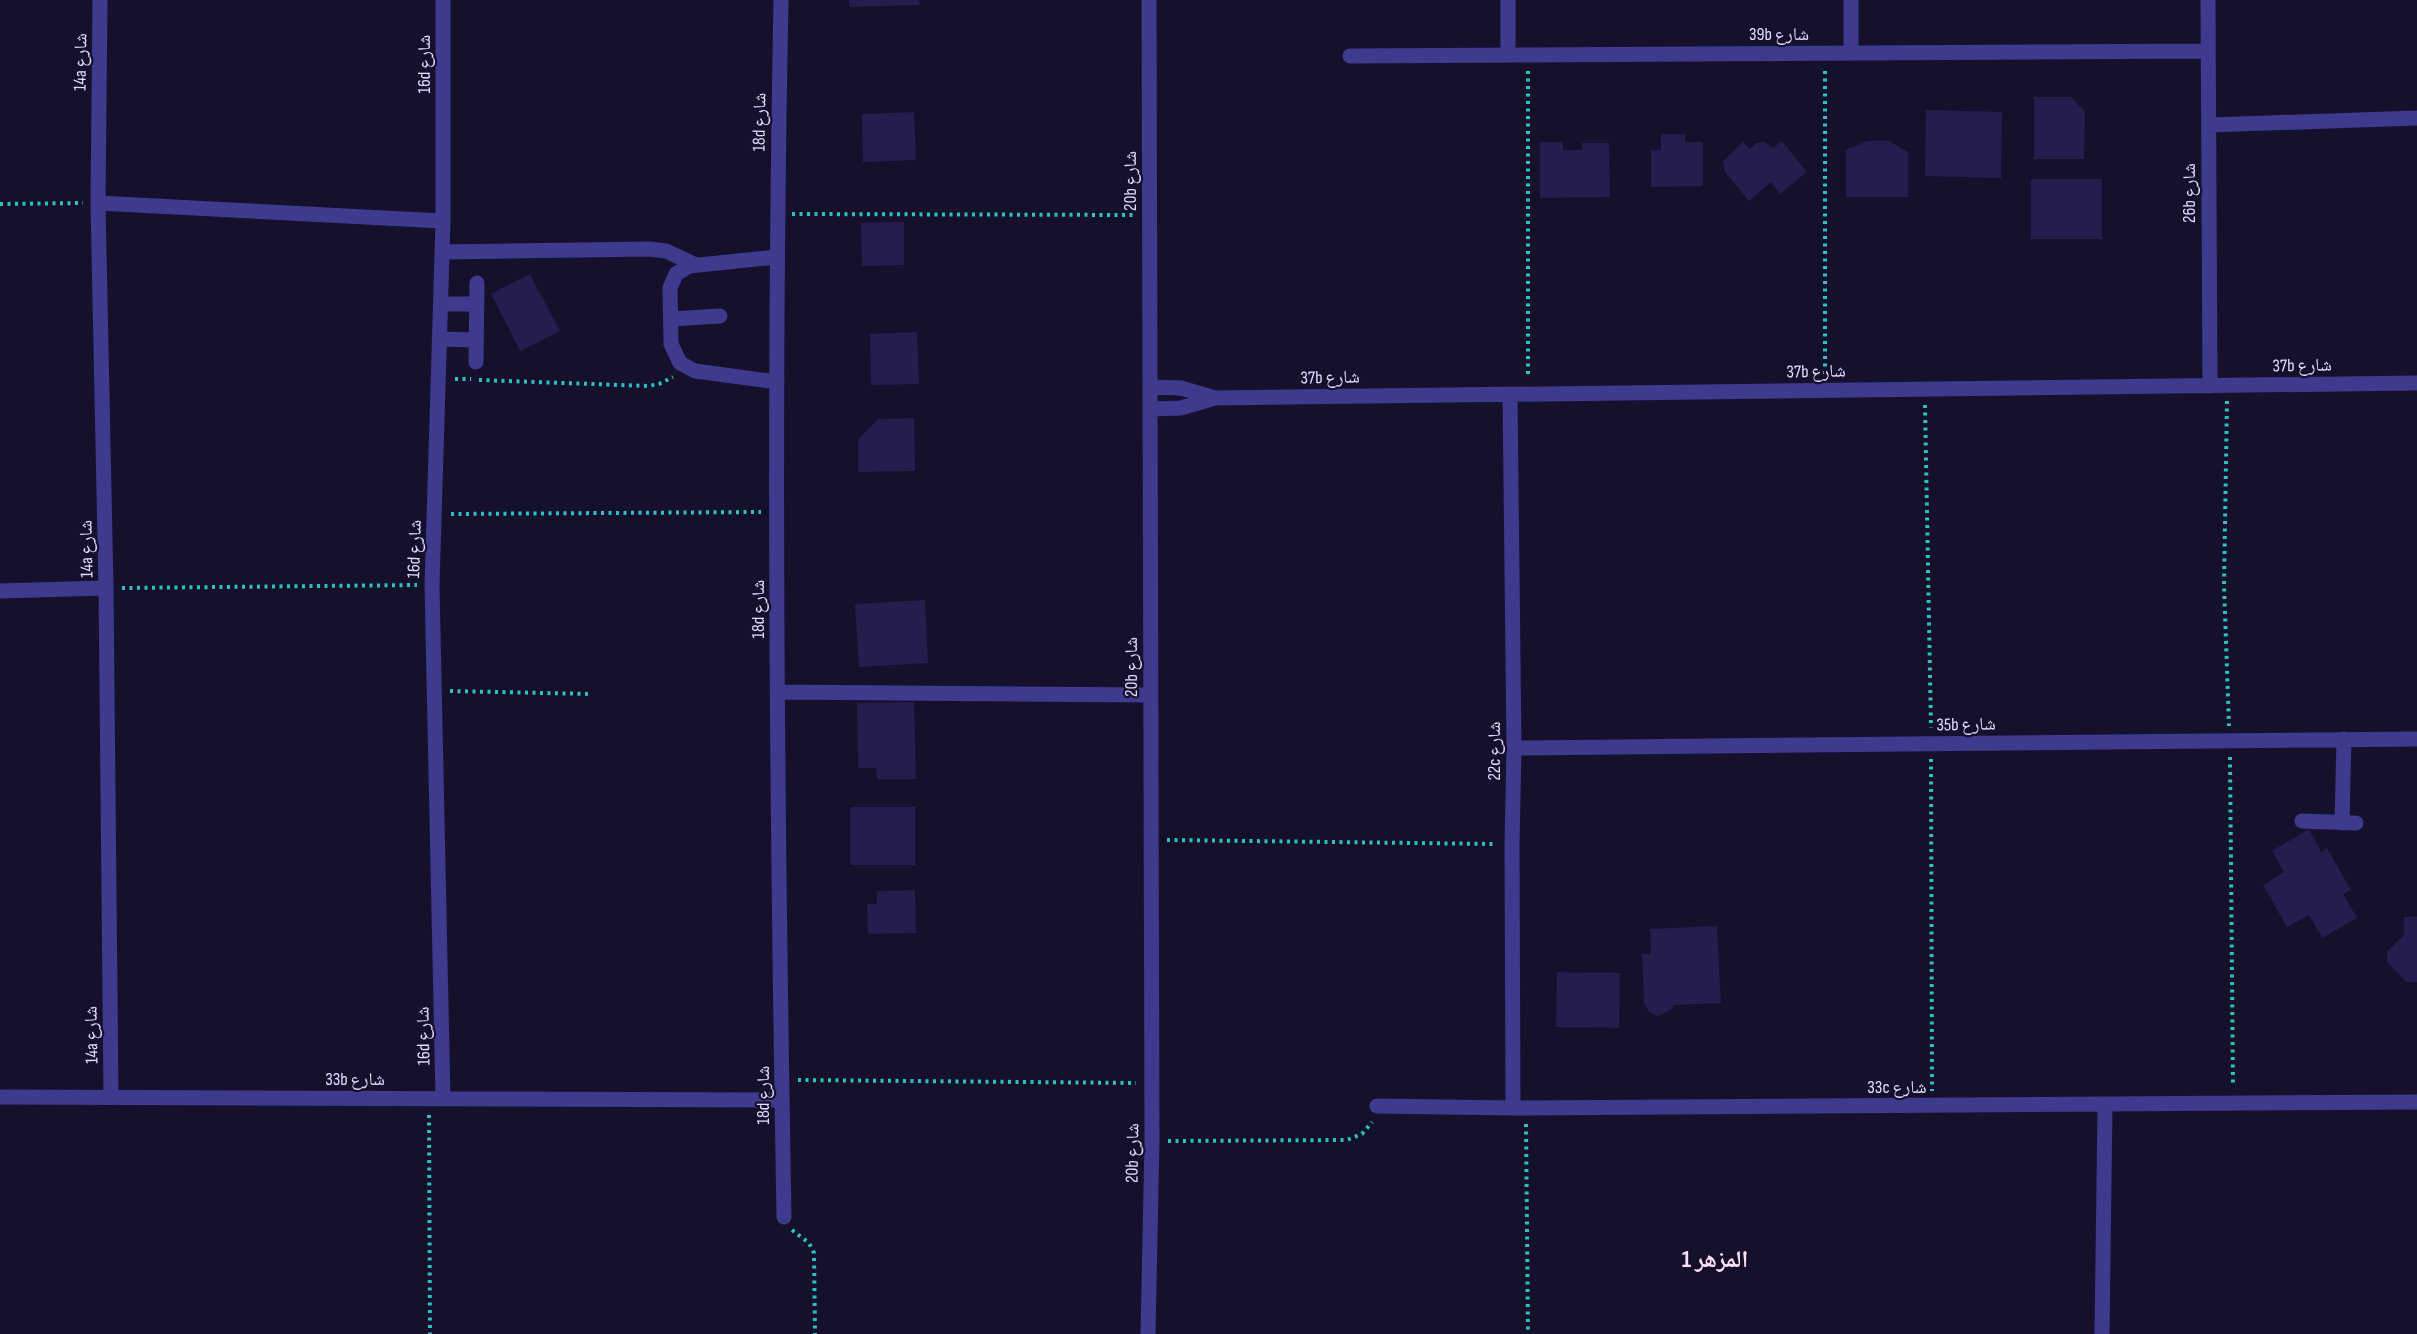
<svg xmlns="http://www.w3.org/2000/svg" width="2417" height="1334" viewBox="0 0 2417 1334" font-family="'Sofia Sans Condensed','Noto Naskh Arabic',sans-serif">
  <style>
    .building { fill: #261c4e }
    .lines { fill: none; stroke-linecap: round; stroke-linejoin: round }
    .path { stroke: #2dc2ba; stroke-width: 4; stroke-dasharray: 3 4.5; stroke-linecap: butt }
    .minor { stroke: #3e3a8d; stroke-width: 15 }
    .labels { text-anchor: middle; stroke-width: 4.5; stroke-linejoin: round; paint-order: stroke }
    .street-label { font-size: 18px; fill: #e0dcff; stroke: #15102c }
    .district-label { font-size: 24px; font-weight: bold; fill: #ffdef3; stroke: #15102c }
  </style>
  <rect width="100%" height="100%" fill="#15102c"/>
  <path class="building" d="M849,0H919L920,5L849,7Z
    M2034,97H2071L2085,111L2084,159H2034Z
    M1926,110L2002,112L2001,178L1925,176Z
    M914,112L916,160L863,162L862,114Z
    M1661,134H1685V142H1703V186L1651,187V150H1661Z
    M1782,141L1807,172L1780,194L1771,182L1749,201L1725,172L1723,161L1743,142L1750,149L1756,143L1765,142L1773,148Z
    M1867,141H1889L1908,152V197H1846V150Z
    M1540,142H1563V150H1582V143H1609L1610,197L1540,198Z
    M2031,179H2102V239H2031Z
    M904,222V265L862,266L861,223Z
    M530,274L560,331L520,351L491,294Z
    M917,332L919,384L871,385L870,334Z
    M914,418L915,471L858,472V440L878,419Z
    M925,600L928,663L859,667L855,604Z
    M914,702L916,779H877L876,768H858L857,703Z
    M850,807H915V865H850Z
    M2309,829L2321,852L2327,848L2351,890L2343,894L2357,918L2322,938L2309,915L2287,927L2263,885L2284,872L2272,851Z
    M915,890L916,933L868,934L867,904H877V891Z
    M2404,917H2417V982H2406L2387,962V952L2404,935Z
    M1717,926L1721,1003L1674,1005L1671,1010L1657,1016L1649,1012L1644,1003L1642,954H1651L1650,929Z
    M1557,972L1620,973L1619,1028L1556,1027Z"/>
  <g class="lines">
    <path class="path" d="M1528,71V378
      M0,204L83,203
      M792,214L1133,215
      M1825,374V69
      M455,379H471
      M479,380L648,386L659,384L673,377
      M2227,401L2224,585L2229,726
      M1925,405L1931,728
      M451,514L761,512
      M122,588L417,585
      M450,691L591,694
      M2230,757L2233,1086
      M1931,759L1932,1091
      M1167,840L1495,844
      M798,1080L1136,1083
      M429,1115L430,1334
      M1526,1124L1528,1334
      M1168,1141L1347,1140L1362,1134L1372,1122
      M792,1230L809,1243L814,1253L815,1334"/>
    <path class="minor" d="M100,0L98,203L106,588L111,1097
      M443,0V221L432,585L443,1099
      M781,0C773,406 777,812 784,1217
      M1508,0V55
      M1851,0V53
      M2208,0L2210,386
      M1350,56L2208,51
      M2209,125L2417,118
      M98,203L443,221
      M443,252L650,249L666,251L696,265
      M777,257L689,266L676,274L670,288L671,344L680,363L695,371L777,382
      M441,304H477
      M671,319L720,316
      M440,339L476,340
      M476,362L477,283
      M1150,387L1181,388L1215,398
      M1510,394L1514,748L1512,844L1513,1108
      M1150,409L1181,408L1215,398L2417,383
      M0,591L106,588
      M778,692L1151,695
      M1514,748L2417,739
      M2302,821L2356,823
      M2342,823L2344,739
      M0,1097L782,1100
      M1377,1106L1513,1108L2417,1102
      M1148,1334L1152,1141L1149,0
      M2102,1334L2105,1105"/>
  </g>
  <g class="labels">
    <g class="street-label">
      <text x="1779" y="40">39b شارع</text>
      <text transform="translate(80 62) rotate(-89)" y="6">14a شارع</text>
      <text transform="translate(424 64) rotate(-90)" y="6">16d شارع</text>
      <text transform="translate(759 122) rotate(-89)" y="6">18d شارع</text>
      <text transform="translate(1130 181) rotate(-90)" y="6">20b شارع</text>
      <text transform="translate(2189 193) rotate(-90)" y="6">26b شارع</text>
      <text transform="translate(2302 365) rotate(-1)" y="6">37b شارع</text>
      <text transform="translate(1816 371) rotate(-1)" y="6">37b شارع</text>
      <text transform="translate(1330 377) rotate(-1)" y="6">37b شارع</text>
      <text transform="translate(86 549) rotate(-91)" y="6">14a شارع</text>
      <text transform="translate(414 549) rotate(-88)" y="6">16d شارع</text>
      <text transform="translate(758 609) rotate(-90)" y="6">18d شارع</text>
      <text transform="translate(1131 667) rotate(-90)" y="6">20b شارع</text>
      <text transform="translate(1966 724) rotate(-1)" y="6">35b شارع</text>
      <text transform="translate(1494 751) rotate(-90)" y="6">22c شارع</text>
      <text transform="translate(91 1035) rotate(-91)" y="6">14a شارع</text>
      <text transform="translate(423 1036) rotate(-91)" y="6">16d شارع</text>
      <text x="355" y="1085">33b شارع</text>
      <text x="1897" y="1093">33c شارع</text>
      <text transform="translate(763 1095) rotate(-90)" y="6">18d شارع</text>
      <text transform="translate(1132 1153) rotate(-89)" y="6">20b شارع</text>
    </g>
    <g class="district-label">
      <text x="1715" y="1267">المزهر 1</text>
    </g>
  </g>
</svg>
